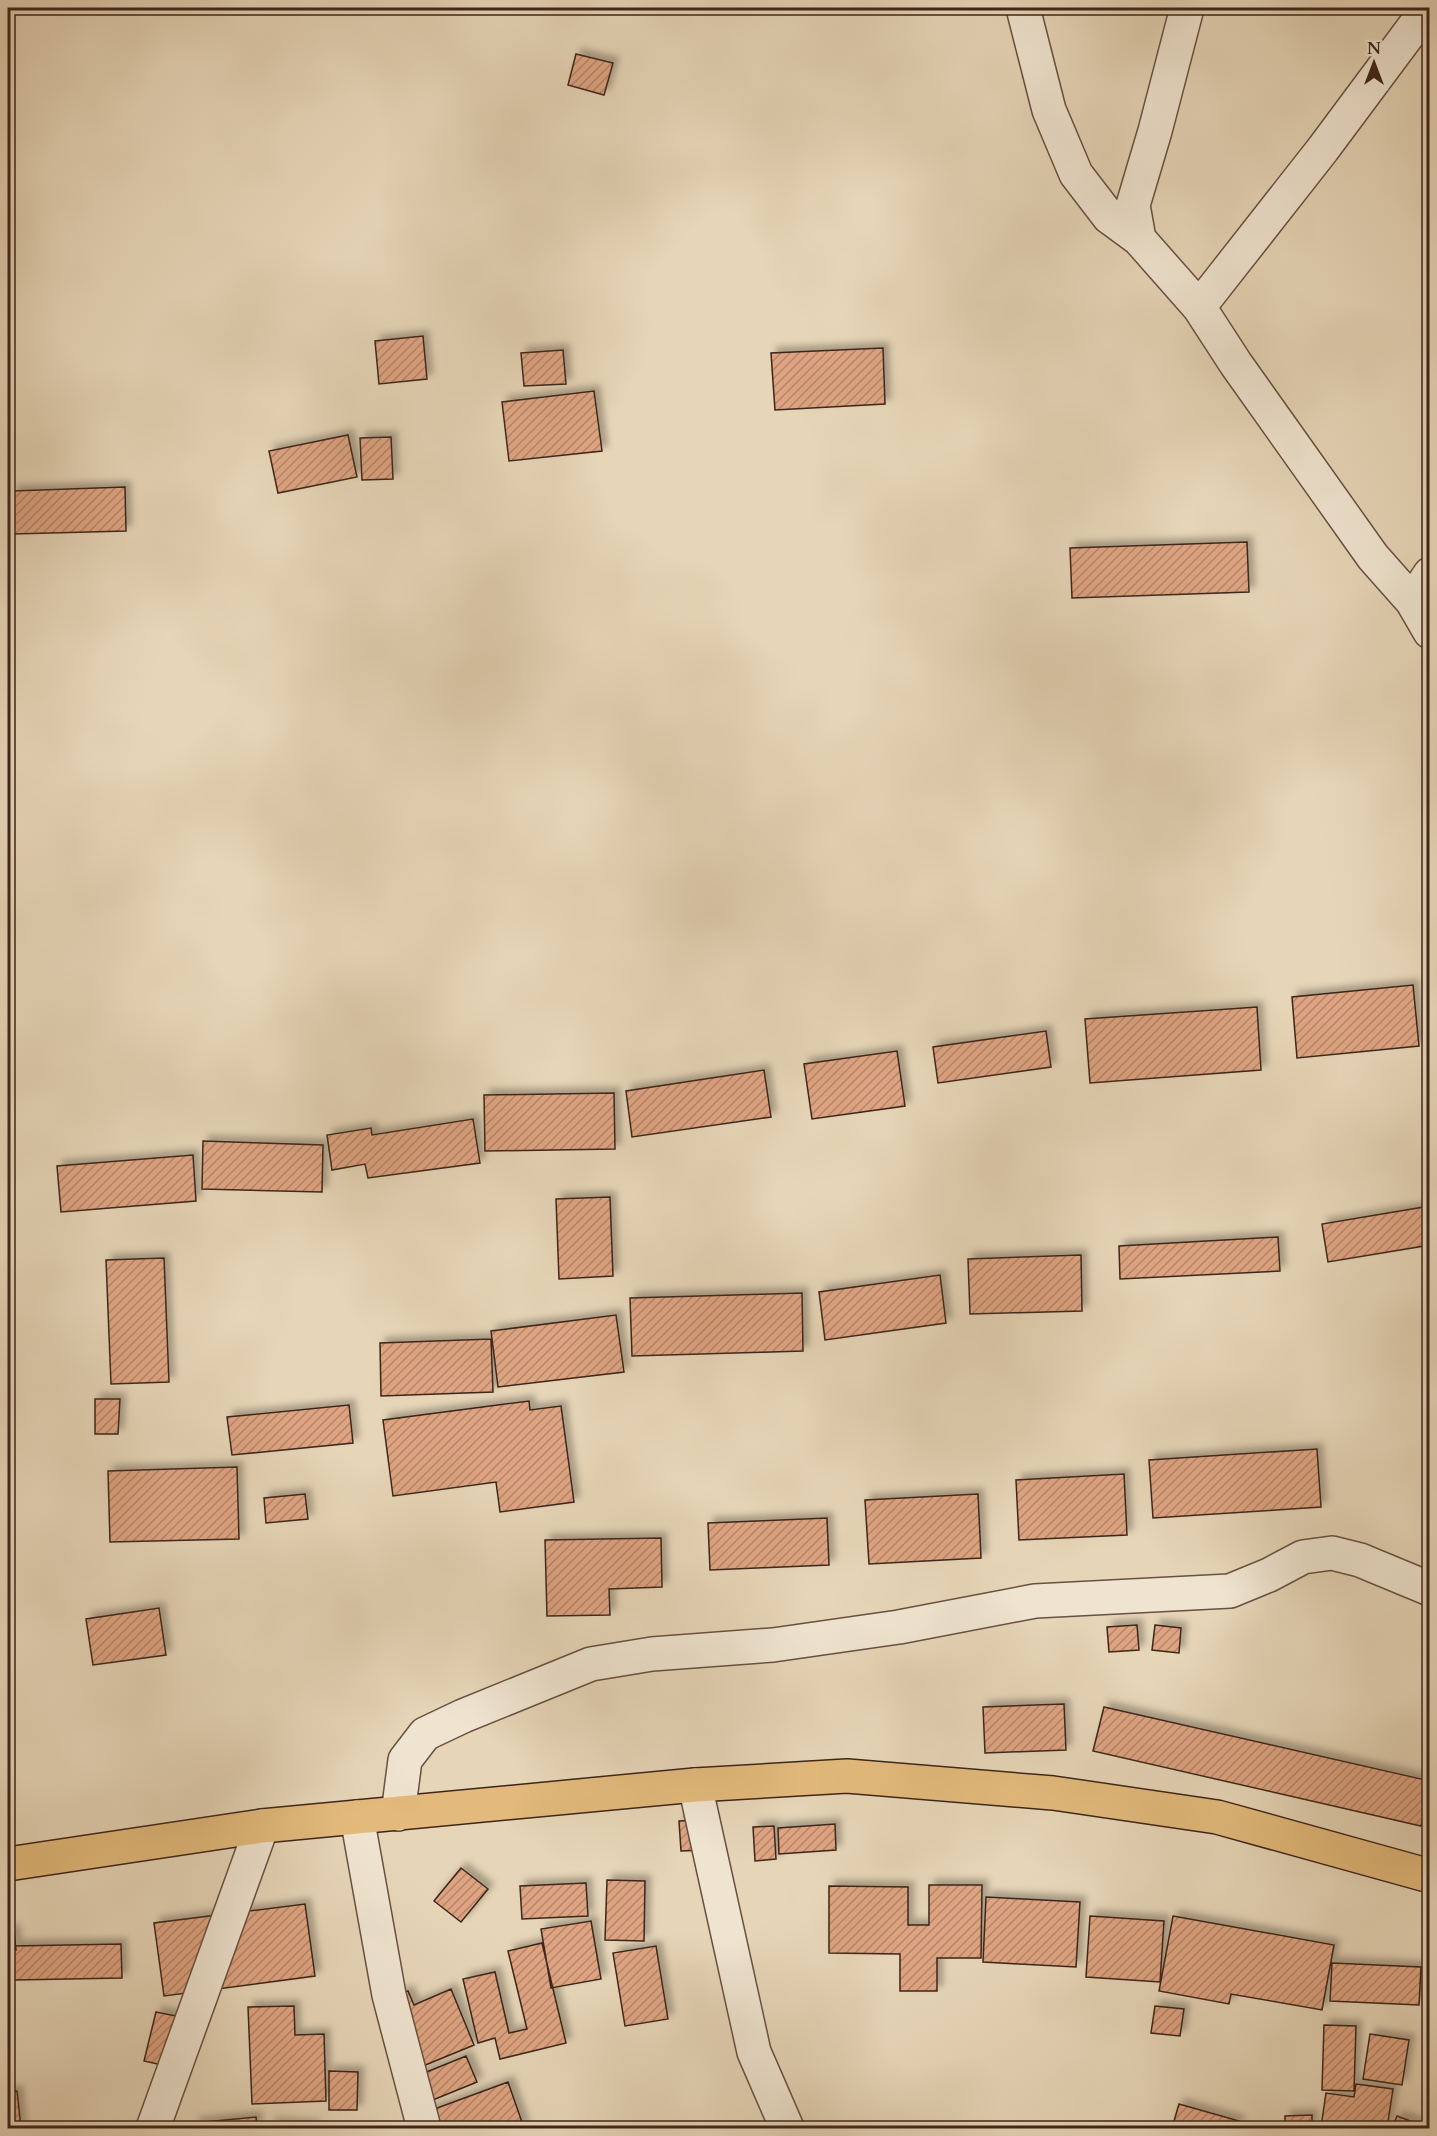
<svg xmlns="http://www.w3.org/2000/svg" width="1437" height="2136" viewBox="0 0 1437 2136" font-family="Cardo,serif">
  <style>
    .building { fill: url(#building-hatch); stroke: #3e251a; stroke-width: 1.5; filter: url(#shadow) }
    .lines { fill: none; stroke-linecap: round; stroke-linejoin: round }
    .minor-casing { stroke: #685141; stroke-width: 36 }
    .major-casing { stroke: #3e251a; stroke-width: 36 }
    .minor { stroke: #efe4d0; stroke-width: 33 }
    .major { stroke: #e3ba7c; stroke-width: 33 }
  </style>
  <defs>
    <pattern id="building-hatch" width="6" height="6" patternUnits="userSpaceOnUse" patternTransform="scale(1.5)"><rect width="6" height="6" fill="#dea481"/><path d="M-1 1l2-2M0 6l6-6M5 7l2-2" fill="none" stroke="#b58569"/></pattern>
    <filter id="shadow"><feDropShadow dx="5.5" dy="-5.5" stdDeviation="3" flood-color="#0004"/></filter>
  </defs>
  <rect width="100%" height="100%" fill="#e6d5b7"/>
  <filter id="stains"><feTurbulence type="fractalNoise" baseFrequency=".00333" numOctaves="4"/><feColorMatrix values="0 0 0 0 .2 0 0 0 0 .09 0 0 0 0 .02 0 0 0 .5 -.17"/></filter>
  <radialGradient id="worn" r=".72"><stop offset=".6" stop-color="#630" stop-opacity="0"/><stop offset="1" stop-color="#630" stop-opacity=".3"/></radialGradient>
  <path class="building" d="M576,54L613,63L604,95L568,85Z
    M423,336L427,379L379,384L375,341Z
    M883,348L885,404L775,410L771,353Z
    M563,350L566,384L524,386L521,353Z
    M594,391L602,451L509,461L502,402Z
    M348,435L357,477L278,493L269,451Z
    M391,437L393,479L362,480L360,438Z
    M125,487L126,531L13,534L12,491Z
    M1247,542L1249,592L1072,598L1070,548Z
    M1413,985L1419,1046L1297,1058L1292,997Z
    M1257,1007L1261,1070L1090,1083L1085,1019Z
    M1046,1031L1051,1067L938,1083L933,1047Z
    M897,1051L905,1106L812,1119L804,1064Z
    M764,1070L771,1117L632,1137L626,1091Z
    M614,1093L615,1149L485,1151L484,1095Z
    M473,1119L480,1163L368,1178L365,1164L332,1170L327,1135L371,1128L372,1135Z
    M203,1141L323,1145L322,1192L202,1189Z
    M193,1155L196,1201L61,1212L57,1166Z
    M610,1197L613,1276L559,1279L556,1199Z
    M1430,1206V1245L1328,1262L1322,1224Z
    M1278,1237L1280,1271L1120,1279L1119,1246Z
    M1081,1255L1082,1311L970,1314L968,1259Z
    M164,1258L169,1382L111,1384L106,1260Z
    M940,1275L946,1323L825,1340L819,1292Z
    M802,1293L803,1351L632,1356L630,1298Z
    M616,1315L624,1372L498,1387L491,1331Z
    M491,1339L493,1392L381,1396L380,1343Z
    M95,1399H120L118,1434H95Z
    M529,1401L530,1410L561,1406L574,1502L500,1512L496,1482L393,1496L383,1420Z
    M349,1405L353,1443L232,1455L227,1417Z
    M1317,1449L1321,1507L1153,1518L1149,1460Z
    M237,1467L239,1539L110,1542L108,1471Z
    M1124,1474L1127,1535L1019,1540L1016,1480Z
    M305,1494L308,1519L266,1523L264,1498Z
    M978,1494L981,1558L869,1564L865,1500Z
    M827,1518L829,1565L710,1570L708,1523Z
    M661,1538L662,1587L609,1589L610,1615L547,1616L545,1540Z
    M159,1608L166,1655L93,1665L86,1619Z
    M1137,1625L1139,1650L1109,1652L1107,1627Z
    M1155,1625L1181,1628L1179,1653L1152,1650Z
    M1064,1704L1066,1750L985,1753L983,1707Z
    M1104,1707L1430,1781V1791L1421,1826L1093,1751Z
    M703,1820L705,1850L681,1851L679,1821Z
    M835,1824L836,1850L779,1854L778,1828Z
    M774,1826L776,1859L755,1861L753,1827Z
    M461,1868L488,1889L461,1922L434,1901Z
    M607,1880L645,1881L644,1941L605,1940Z
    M586,1883L588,1916L522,1919L520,1886Z
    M929,1885H982L981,1958H937V1991H900V1954L829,1953V1886L908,1887V1925H929Z
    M986,1897L1080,1902L1076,1967L983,1962Z
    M305,1904L315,1976L164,1996L154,1923Z
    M1090,1916L1164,1921L1160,1982L1086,1977Z
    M1173,1916L1334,1945L1322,2010L1231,1994L1229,2004L1159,1991Z
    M591,1921L601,1979L551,1988L541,1929Z
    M14,1930L16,1950L8,1951V1931Z
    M542,1943L566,2043L500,2059L495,2038L478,2043L463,1979L495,1972L509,2033L527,2029L508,1951Z
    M121,1944L122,1978L14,1980L13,1946Z
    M656,1946L668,2019L625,2026L613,1953Z
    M1332,1963L1421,1967L1419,2005L1330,2001Z
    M451,1989L474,2045L406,2073L376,2003L408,1991L414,2005Z
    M294,2006L295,2035L324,2034L326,2101L252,2104L248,2007Z
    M1155,2006L1184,2009L1180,2036L1151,2033Z
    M156,2012L191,2019L180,2069L144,2061Z
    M1324,2025L1356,2026L1354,2091L1322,2090Z
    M1370,2034L1409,2040L1402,2085L1363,2079Z
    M466,2056L477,2082L418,2106L407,2080Z
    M329,2071L358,2072L357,2110H329Z
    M508,2082L524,2128H435L429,2111Z
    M1356,2084L1393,2089L1387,2128L1321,2127L1326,2093L1354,2097Z
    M17,2091L21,2128H8V2092Z
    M1179,2104L1239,2121L1237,2128H1172Z
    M1312,2115V2128H1285V2116Z
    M1397,2116L1429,2128H1392Z
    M256,2117L257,2128H194V2123Z
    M270,2123L314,2125V2128H270Z"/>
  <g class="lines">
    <g class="minor-casing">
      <path id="minor" d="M1023,8L1049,110L1076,174L1109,217L1139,239L1199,307L1236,364L1373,557L1412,601L1430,632
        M1139,239L1133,205L1155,131L1187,8
        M1199,307L1323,149L1428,8
        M1412,601L1430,574
        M695,1785L754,2052L787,2128
        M398,1814L405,1760L425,1734L463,1716L591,1664L652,1654L773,1645L899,1627L1035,1601L1230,1591L1269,1575L1303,1557L1332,1553L1360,1560L1430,1589
        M357,1817L389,1995L424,2128
        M153,2128L262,1826"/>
    </g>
    <g class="major-casing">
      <path id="major" d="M8,1864L262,1826L695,1785L847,1776L1053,1793L1217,1817L1430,1876"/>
    </g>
    <use href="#minor" class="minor"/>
    <use href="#major" class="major"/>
  </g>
  <rect width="1437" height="2136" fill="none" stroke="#e6d5b7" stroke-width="30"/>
  <rect x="9" y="9" width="1419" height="2118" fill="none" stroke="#3e251a" stroke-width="3"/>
  <rect x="15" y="15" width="1407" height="2106" fill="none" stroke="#3e251a" stroke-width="1.5"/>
  <g transform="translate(1374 63)" stroke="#efe4d0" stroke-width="4.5" paint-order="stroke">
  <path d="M0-4.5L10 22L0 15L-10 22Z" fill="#3e251a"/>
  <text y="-9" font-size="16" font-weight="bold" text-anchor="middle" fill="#3e251a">N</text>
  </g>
  <rect width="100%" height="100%" filter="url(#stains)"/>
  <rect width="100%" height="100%" fill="url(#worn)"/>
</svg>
